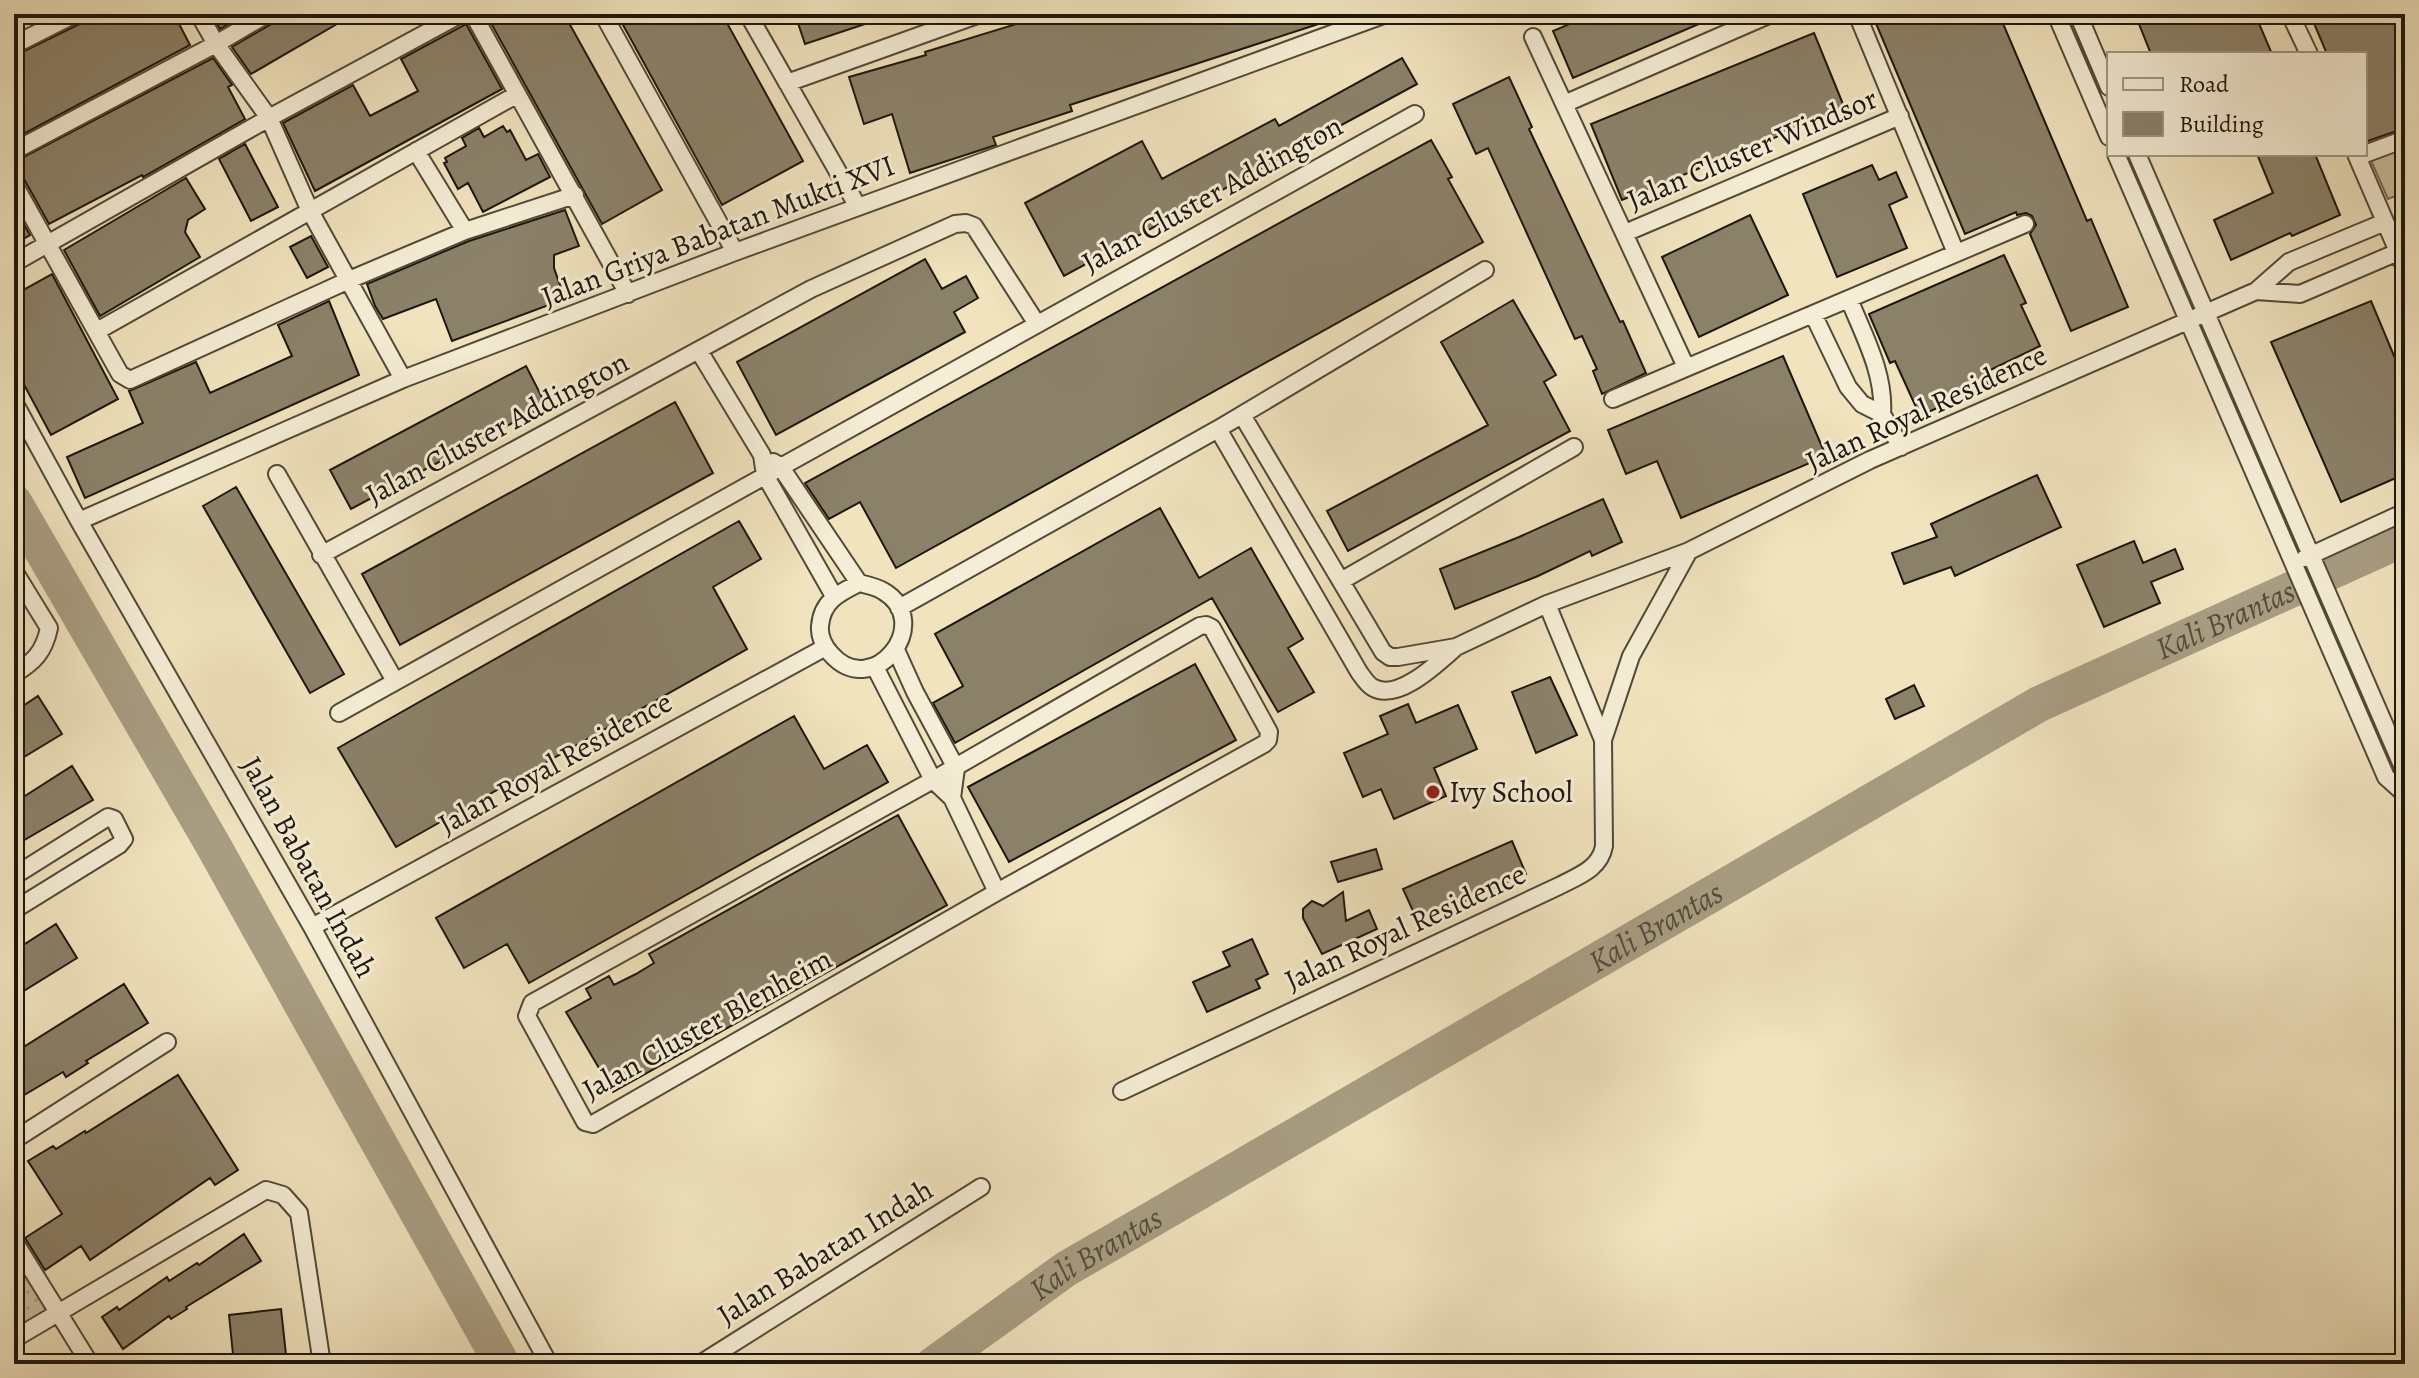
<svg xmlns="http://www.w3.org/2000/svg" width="2419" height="1378" viewBox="0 0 2419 1378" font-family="Alegreya,serif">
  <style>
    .park { fill: url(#park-dots); stroke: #746b56; stroke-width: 2 }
    .pitch { fill: #ccc0a0; stroke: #746b56; stroke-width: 2 }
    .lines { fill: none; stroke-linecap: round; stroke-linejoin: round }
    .river { stroke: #a89d82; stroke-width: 36 }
    .building { fill: #8b8169; stroke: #1d160d; stroke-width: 2 }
    .minor-casing { stroke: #524939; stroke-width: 20 }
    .minor { stroke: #f5edd5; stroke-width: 16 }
    .poi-dot { fill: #8f2418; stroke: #f5edd5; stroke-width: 3 }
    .labels { text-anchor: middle; stroke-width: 6; stroke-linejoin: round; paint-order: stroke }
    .street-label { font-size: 30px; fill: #1d160d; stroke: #f5edd5 }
    .poi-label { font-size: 30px; fill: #1d160d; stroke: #f5edd5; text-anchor: start }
    .water-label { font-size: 32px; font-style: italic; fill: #554c3c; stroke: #f5edd5 }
  </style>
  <defs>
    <pattern id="park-dots" width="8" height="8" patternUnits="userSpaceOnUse" patternTransform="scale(2)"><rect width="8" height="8" fill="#ccc0a0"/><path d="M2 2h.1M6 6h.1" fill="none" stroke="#afa489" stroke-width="1.8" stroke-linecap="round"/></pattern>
  </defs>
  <rect width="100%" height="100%" fill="#f0e3be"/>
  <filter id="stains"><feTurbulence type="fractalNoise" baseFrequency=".0025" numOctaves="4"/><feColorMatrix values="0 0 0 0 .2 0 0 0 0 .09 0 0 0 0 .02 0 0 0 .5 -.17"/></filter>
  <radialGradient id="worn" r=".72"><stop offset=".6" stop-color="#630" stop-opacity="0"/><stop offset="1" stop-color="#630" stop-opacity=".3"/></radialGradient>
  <path class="park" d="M14,1241L58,1314L14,1339Z"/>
  <path class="pitch" d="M2405,141V192L2388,199L2369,156Z"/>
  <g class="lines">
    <g class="river">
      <path d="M14,502L213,845L502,1364"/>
      <path id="s1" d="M934,1364L1066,1269L2039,704L2405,538"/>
    </g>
  </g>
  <path class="building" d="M94,14H174L190,45L14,139V56L80,24Z
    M212,14H245L220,29Z
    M278,14H354L251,74L232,47L273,23Z
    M486,14H564L662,190L602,224Z
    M617,14H722L803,161L722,205Z
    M795,14H886V17L805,44Z
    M1049,14H1340V17L1070,105L1072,111L993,137L996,145L910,173L892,114L864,124L849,77L926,55L925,52Z
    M1593,14H1722L1573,78L1553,31Z
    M1872,14H1999L2087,221L2091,219L2128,307L2071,331L2030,234L2036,225L2032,216L2026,213L2017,215L2016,212L1965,234Z
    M2135,14H2255L2272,54H2151Z
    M2310,14H2405V128L2365,142V54H2327Z
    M466,24L502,89L315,191L283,123L353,85L370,116L395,103L418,91L401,59Z
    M1814,33L1845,109L1622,200L1591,124Z
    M213,58L232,85L228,87L245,119L143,177L142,175L49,224L24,179L14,173V162Z
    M1402,58L1417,84L1064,276L1025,203L1142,141L1162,179L1275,119L1279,126Z
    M1509,77L1532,127L1529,129L1620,322L1623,321L1646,373L1602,394L1593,371L1597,369L1582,336L1575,339L1488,148L1476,154L1453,104Z
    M503,126L507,132L510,130L526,160L538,154L550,177L483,212L468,183L458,189L444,163L447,162L445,158L466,146L462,138L479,128L484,137Z
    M1431,140L1452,177L1448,179L1483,242L896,568L860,502L829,519L805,483Z
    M245,144L278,207L251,221L219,159Z
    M2257,154H2315L2340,215L2292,236L2290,233L2231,260L2214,220L2273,193Z
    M1872,165L1879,180L1896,172L1907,197L1889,205L1907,248L1837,277L1803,194Z
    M186,178L205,209L188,220L185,232L200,257L100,316L64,250Z
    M14,207L30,235L14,244Z
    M565,210L579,246L554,255V268L565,299L452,341L436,299L383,319L375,306L367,284L469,241Z
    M1750,215L1788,295L1699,337L1662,257Z
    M311,236L328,267L307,278L290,247Z
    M2004,255L2026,303L2021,305L2040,346L1984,373L1989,384L1920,416L1895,361L1890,363L1869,314Z
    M925,259L942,289L966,276L978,298L954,312L965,332L776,435L737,362Z
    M52,274L118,399L51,435L14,366V295Z
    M1513,300L1556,375L1544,382L1570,431L1348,551L1327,511L1488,425L1441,342Z
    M329,301L359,375L85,498L67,457L143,423L129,391L196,362L210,393L241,379L292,356L278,325Z
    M2371,301L2405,382V474L2341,502L2271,342Z
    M1783,356L1826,456L1681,518L1657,461L1626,474L1608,430Z
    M526,366L546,405L351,509L330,470Z
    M675,402L713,473L400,645L362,574Z
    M2037,475L2061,527L1955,576L1951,567L1904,584L1892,553L1937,537L1931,524Z
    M236,487L344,674L310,693L203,506Z
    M1603,499L1622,542L1592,556L1590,551L1538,576L1455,609L1440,569L1519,537Z
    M1160,508L1199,578L1251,548L1303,639L1288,648L1314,692L1278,712L1212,598L955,743L933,703L963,686L935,634Z
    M739,521L761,559L713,587L747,649L396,847L338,748Z
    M2134,541L2143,563L2175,549L2183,569L2151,582L2160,603L2104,627L2077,565Z
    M1195,664L1236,740L1009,862L968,787Z
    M1550,677L1577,735L1536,753L1512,692Z
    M1914,685L1924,706L1895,719L1886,699Z
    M38,696L62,734L14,763V712Z
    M1408,704L1416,723L1458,705L1477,749L1434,768L1446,796L1394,819L1381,789L1363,797L1344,753L1388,734L1380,716Z
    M794,716L824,769L867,745L888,782L529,983L507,944L464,968L436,918Z
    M72,766L93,800L14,846V803Z
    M898,815L947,905L613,1092L566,1012L591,998L586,989L609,976L614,985L636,974L654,963L649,954Z
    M1512,841L1526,874L1418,922L1403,889Z
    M1376,849L1382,869L1338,882L1331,862Z
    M1343,892L1346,921L1369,910L1377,929L1322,954L1303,918V909L1312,901L1323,906Z
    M56,924L77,958L14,997V951Z
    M1252,939L1268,974L1256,980L1260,988L1207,1012L1193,982L1230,966L1223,952Z
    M124,984L148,1023L86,1061L88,1063L66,1077L63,1072L14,1101V1053Z
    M178,1075L238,1170L215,1185L210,1178L90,1260L81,1246L45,1270L25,1238L62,1214L28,1161L53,1146L56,1149L85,1131L86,1133Z
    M244,1234L261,1261L186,1307L187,1309L171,1319L169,1316L123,1349L102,1317L117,1307L119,1310L167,1277L169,1281L197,1263L199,1265Z
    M281,1309L287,1364H234L229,1315Z"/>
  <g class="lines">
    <g class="minor-casing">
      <path id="minor" d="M199,14L216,44L269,118L310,211L403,379
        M473,14L628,294
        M603,14L735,252
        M748,14L858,207
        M1857,14L1956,253
        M2056,14L2109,137
        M2078,14L2109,87
        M2290,14L2309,54
        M1533,37L1686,367
        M14,45L75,14
        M787,83L980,14
        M1564,104L1771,14
        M14,151L216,44L267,14
        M416,151L465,231
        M2116,154L2386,777L2405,794
        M2137,154L2405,772
        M2356,154L2405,268
        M2365,154L2405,139
        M14,184L120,374L130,380L349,280L465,231L575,195
        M1625,233L1900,116
        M14,263L269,118L461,14
        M2256,291L2300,294L2398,252
        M1849,299C1864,336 1885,374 1882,414
        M1813,314L1848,387L1862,404L1882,414L1901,447
        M97,331L516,95
        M699,351L762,455L765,475L834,596
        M1613,399L2025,224
        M14,402L79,521L312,927L549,1364
        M1218,429L1359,672C1362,676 1367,684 1372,687C1397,703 1438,663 1456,647L1398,657H1390L1383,652L1242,415
        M773,462L780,466L859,583
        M277,474L395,681
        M79,521L403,379L735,252L1386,14
        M321,555L811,289L955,224L966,223L974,226L1037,324
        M2305,558L2405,512
        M14,571L49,628C44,652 34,662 14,674
        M1341,581L1574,447
        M859,583C867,585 877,587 883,591C936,622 873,702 831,654C824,647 819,636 820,626C822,601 839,593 859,583Z
        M1547,604L1603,740
        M899,608L1218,429L1485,270
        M1206,625L1212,628L1269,732L1268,740L1264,744L997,892L593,1124L585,1122L527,1016L532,1003L933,780L1200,626Z
        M1456,647L1547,604L1689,551L1870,460L2256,291L2289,262L2385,222
        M896,650L915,692L956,768L952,798
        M875,667L933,780L952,798L997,892
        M339,713L1415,114
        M14,876L108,817L114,819L124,839L119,845L14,910
        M312,927L824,648
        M1122,1091L1559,886C1578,876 1600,869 1604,846L1603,740L1631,656L1689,551
        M14,1140L167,1042
        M14,1241L90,1364
        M14,1339L266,1190L283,1195L299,1213L322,1364
        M700,1364L981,1187"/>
    </g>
    <use href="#minor" class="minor"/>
  </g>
  <circle class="poi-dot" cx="1433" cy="792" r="8"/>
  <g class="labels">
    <g class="street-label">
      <text transform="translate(1752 149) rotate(-23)" y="10">Jalan Cluster Windsor</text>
      <text transform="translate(1212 194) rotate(-29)" y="10">Jalan Cluster Addington</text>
      <text transform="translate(718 231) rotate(-21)" y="10">Jalan Griya Babatan Mukti XVI</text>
      <text transform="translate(1926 408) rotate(-25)" y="10">Jalan Royal Residence</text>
      <text transform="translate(497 428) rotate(-28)" y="10">Jalan Cluster Addington</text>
      <text transform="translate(555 763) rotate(-29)" y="10">Jalan Royal Residence</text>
      <text transform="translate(309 867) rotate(61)" y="10">Jalan Babatan Indah</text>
      <text transform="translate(1405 927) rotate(-25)" y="10">Jalan Royal Residence</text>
      <text transform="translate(707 1024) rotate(-29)" y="10">Jalan Cluster Blenheim</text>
      <text transform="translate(825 1252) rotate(-32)" y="10">Jalan Babatan Indah</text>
    </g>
    <g class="poi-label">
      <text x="1449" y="802">Ivy School</text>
    </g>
    <g class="water-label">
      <text dy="11" stroke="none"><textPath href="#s1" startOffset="1492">Kali Brantas</textPath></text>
      <text dy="11" stroke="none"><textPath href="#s1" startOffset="844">Kali Brantas</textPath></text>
      <text dy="11" stroke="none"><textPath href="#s1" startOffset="196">Kali Brantas</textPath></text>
    </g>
  </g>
  <rect width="2419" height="1378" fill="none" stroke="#f0e3be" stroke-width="48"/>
  <rect x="16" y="16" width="2387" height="1346" fill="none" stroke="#1d160d" stroke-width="4"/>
  <rect x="24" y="24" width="2371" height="1330" fill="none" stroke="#1d160d" stroke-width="2"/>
  <rect x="2107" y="52" width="260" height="104" fill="#f5edd5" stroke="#9f9785" stroke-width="2"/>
  <rect x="2123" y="78" width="40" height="12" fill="#f5edd5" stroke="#9f9785" stroke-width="2"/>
  <text x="2179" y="92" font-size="24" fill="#1d160d">Road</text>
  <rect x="2123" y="112" width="40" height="24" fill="#8b8169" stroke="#9f9785" stroke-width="2"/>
  <text x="2179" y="132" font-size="24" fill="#1d160d">Building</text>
  <rect width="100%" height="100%" filter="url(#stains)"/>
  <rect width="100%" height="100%" fill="url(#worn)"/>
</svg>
